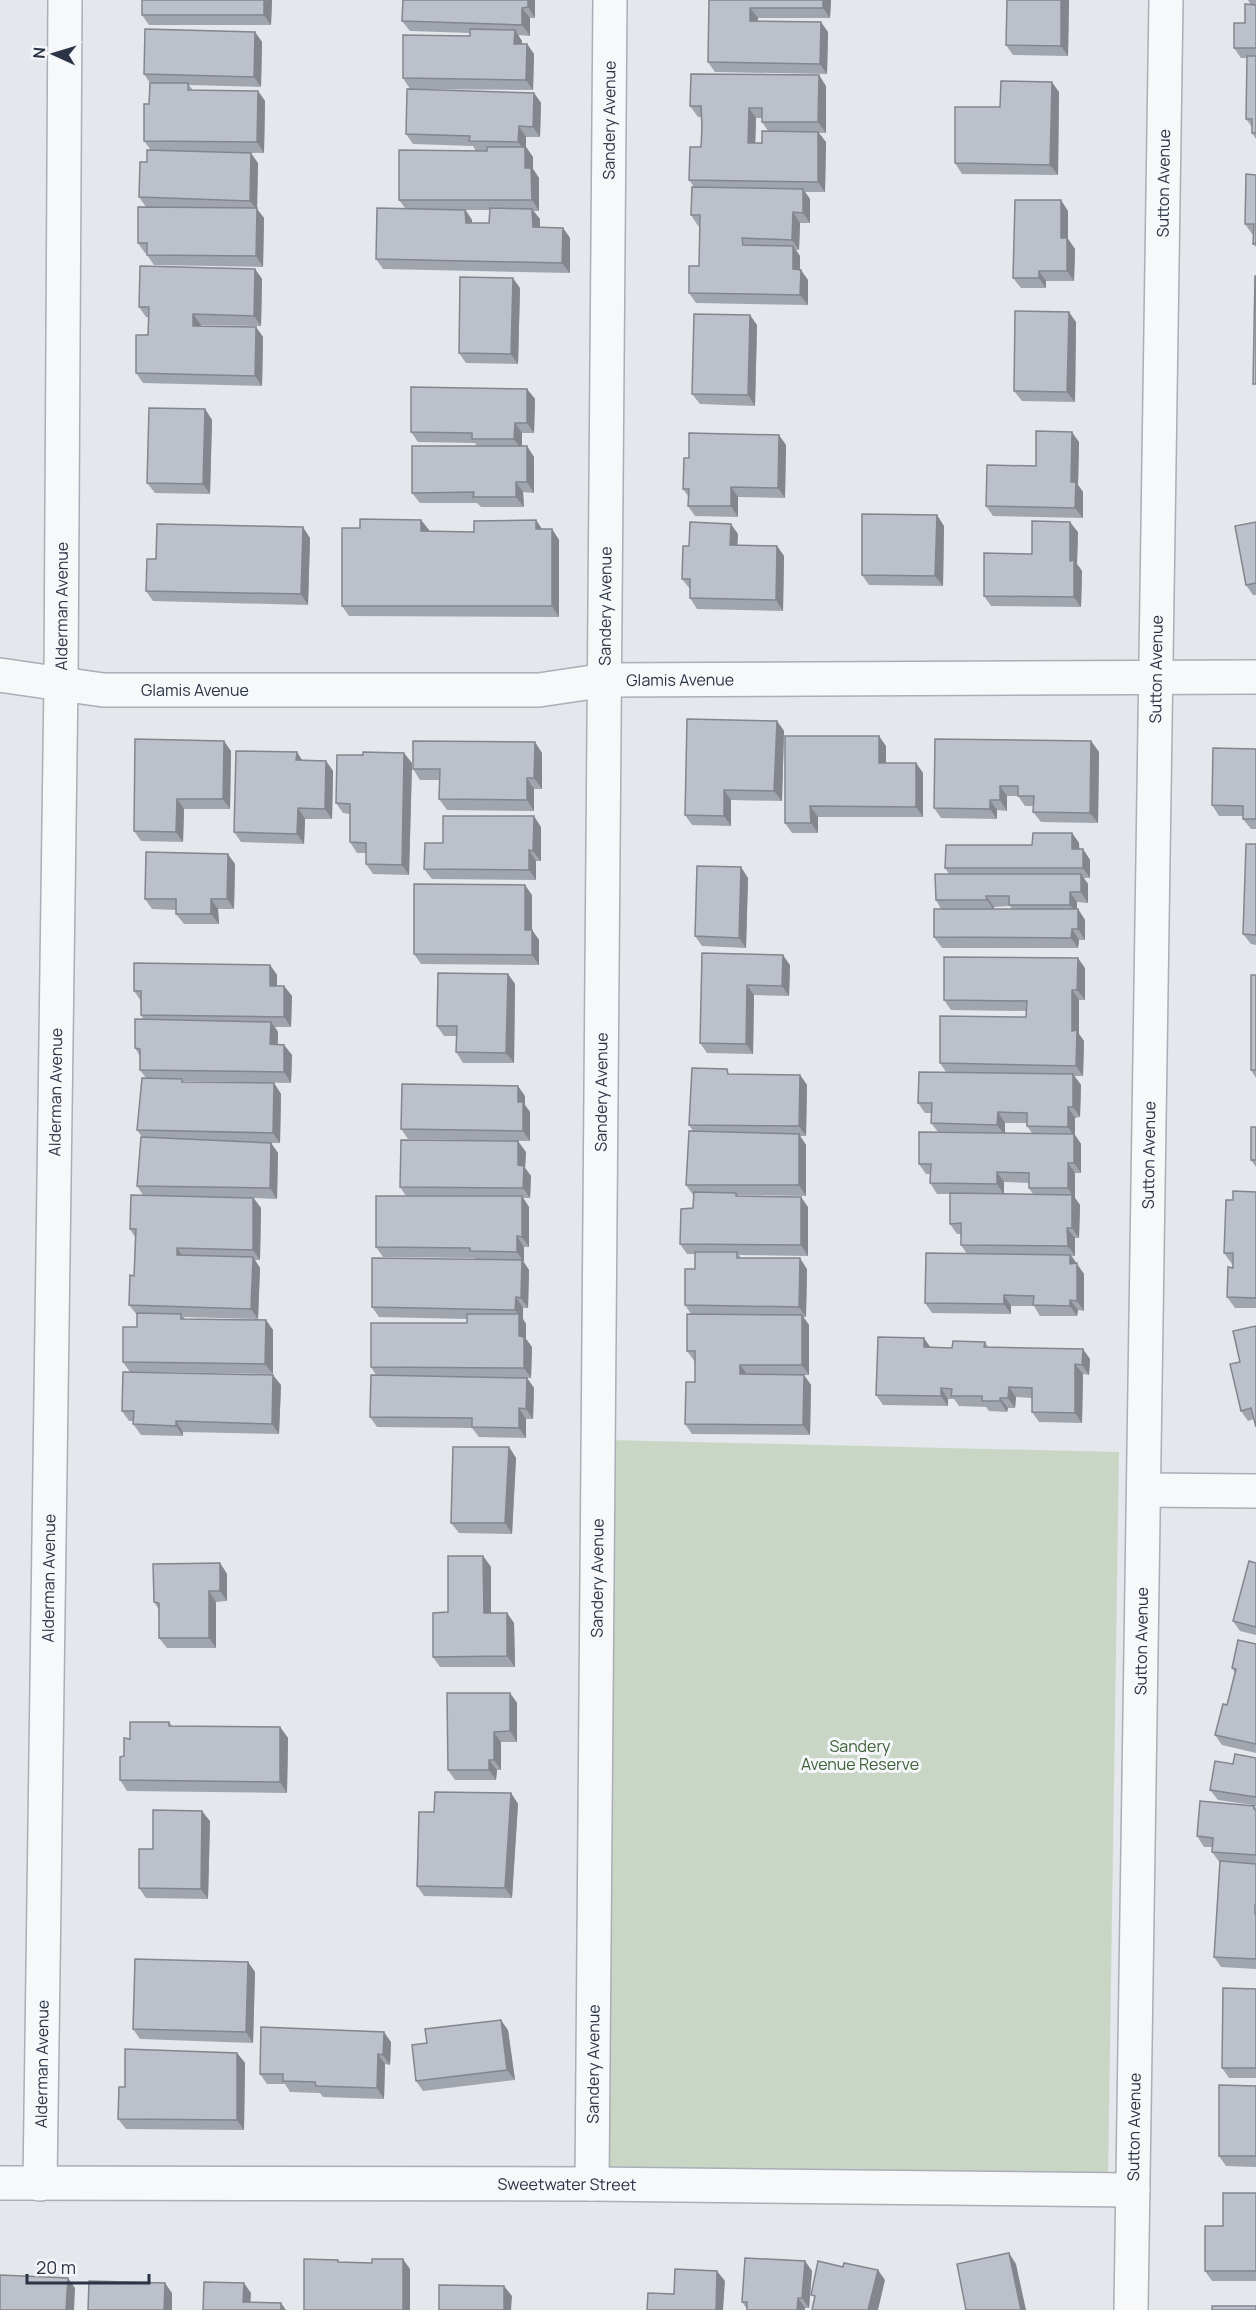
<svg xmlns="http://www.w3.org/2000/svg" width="1256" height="2310" viewBox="0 0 1256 2310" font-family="Manrope,sans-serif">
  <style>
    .green { fill: #c9d6c5 }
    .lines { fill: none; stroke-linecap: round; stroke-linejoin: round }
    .minor-casing { stroke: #a9aeb7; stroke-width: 36 }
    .minor { stroke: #f7f8fa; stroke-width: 33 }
    .wall { fill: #a1a5ae; fill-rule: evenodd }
    .shaded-wall { fill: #83868d }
    .building { fill: #bbc0ca; stroke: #83868d; stroke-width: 1.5 }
    .labels { text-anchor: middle; stroke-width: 6; stroke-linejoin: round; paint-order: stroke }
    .street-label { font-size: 16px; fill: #2b3445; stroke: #f4f6f9 }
    .park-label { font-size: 16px; fill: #3f6138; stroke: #f4f6f9 }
  </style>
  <rect width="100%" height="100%" fill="#e4e7ec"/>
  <path class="green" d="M608,1440L1119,1452L1108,2179L603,2175Z"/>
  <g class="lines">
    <g class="minor-casing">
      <g id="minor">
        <path id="s1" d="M0,675L103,690H539L606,680L1256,677"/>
        <path d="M1144,1490L1256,1491"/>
        <path id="s2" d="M0,2183L592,2184L1133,2190"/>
        <path id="s3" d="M40,2184L61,682L65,0"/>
        <path id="s4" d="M592,2184L610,0"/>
        <path id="s5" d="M1131,2310L1166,0"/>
      </g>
    </g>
    <use href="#minor" class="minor"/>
  </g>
  <path class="wall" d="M272,0L271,25H149L142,15Z
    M403,0H535V18H530V36L518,35L522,41V44H527L534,54L533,90L410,89L403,78L470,36V33L410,31L402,21Z
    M709,0H831L830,18H758V21L828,32L827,74L715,72L708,62Z
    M1069,0L1068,56L1013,55L1006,45Z
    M1248,0H1256V139L1252,133V127L1246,119L1247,58H1241L1234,48L1251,5Z
    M255,32L262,42L261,87L189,85L193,90L258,91L265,101L264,153L196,152L258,163L257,209L264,218L263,267L154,265L147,255V253H145L138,243L146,207L139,197L147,162L151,150L144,141L149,104L150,83L144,74Z
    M826,86V133H819L826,142L825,192H805L810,199V223H800L799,250H796L800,256V270L808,280V305L696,303L689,293L699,266L700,226H698L691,215L694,187L689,180L701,147V117H698L690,106ZM756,118H762V122L768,131L762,143H755Z
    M1059,92L1058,175L962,174L955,163L1000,107Z
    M534,93L541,103L540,137H526V147L533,157V169L539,178V211H533L540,219V228H563L570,238V273L383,269L376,259L405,208L399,200L476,151L473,146L413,144L406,134ZM466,210H489V223H472V220Z
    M1256,175V247L1253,244L1254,234H1252L1245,224Z
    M1068,211V239L1075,249L1074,281H1046V288H1021L1013,278Z
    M255,269L262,279L261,326L201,325V326L256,327L263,337L262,386L143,383L136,373L148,335L149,317H146L139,307Z
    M520,288L518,364L466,363L459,353Z
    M1076,322L1075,402L1022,401L1014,391Z
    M757,325L755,406L700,404L692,394Z
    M527,389L535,399L534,433H522V446L534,457V493L523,492L524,507H481L477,503H420L412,493L477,446L475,443L418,442L411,432Z
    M205,409L212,420L210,494L155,493L147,483Z
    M1079,442L1078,485L1083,492V518L993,516L986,506Z
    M786,445L785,498L738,497V517L695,516L688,506V496L683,489Z
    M421,520L429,530L428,531L474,532L536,520L542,529H552L559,540V617L349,616L342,606L360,528Z
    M1256,522V595H1253L1246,585Z
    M944,526L943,586L869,585L862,575Z
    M1078,532L1077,564L1082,571L1081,607L991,606L984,596L1032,554Z
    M738,534L737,545L777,546L784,556L783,611L697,609L690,598V589L682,579L689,546Z
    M310,538L308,605L153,601L146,591L156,559Z
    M777,721L784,731L782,801L731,800V826L692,825L685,815Z
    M1091,741L1099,752L1098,823L1041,822L1033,812V806H1025L1018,796H1007V811L997,810V819L941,818L934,808Z
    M886,746V763H916L923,773V817H818V833H792L785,823Z
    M1256,749V829H1251L1243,819V816H1219L1212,805Z
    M231,751L230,809H184L183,842L141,841L134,831Z
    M542,753V789H534V811L447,810L439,799V780H420L413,769Z
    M302,760L326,761L333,771L332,819H305L304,844L241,842L234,832Z
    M412,763L409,875L373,874L366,864V853H357L350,842V814L343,813L336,803Z
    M541,827V861H536V880L432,879L424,869L443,843Z
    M1072,833L1079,843V849H1083L1090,860V878H1084L1088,884V903L1077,902V909H1078L1085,920V940H1079L1078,948H942L934,937L941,909L936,900L949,874L945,868L1032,845ZM1010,906L1012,909H994V907Z
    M1256,844V945L1251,944L1243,934Z
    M235,864L234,909H218L219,924H184L176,914V910L152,909L145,899Z
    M748,878L746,948L702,946L695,936Z
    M532,895V930L539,940V965L421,964L414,954Z
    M702,953L790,965L789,996L754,995L753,1054L707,1053L700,1043Z
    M270,965L277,975V986H284L292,996L291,1027H275L278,1032V1045H284L292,1055L291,1083L183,1081L184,1082L274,1083L281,1094L280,1143H271L278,1153L277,1199L254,1198L261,1208L260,1260H255L260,1268L258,1319L184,1317L185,1319L266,1320L273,1330V1374L151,1372L281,1385L279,1434L183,1432V1436L141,1435L133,1424V1421H129L122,1411L130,1372L123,1362L137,1327V1315L129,1305L134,1276L135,1237L130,1229L143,1195L137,1186L142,1137L137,1130L146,1078L140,1070V1056L135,1048L144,1020L141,1015V1001L134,991Z
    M1085,968V1000H1079V1034L1084,1041L1083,1076H1074L1081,1085L1080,1117L1075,1118V1135L1081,1144V1173H1075V1198L1080,1205L1079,1238H1075V1256H1072L1084,1274V1311L1078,1310L1077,1316H1040L1034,1306H1011V1314L932,1313L925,1303L967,1254L961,1245V1234H957L950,1224V1194H937L930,1183V1174H926L919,1164L938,1132L931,1123L932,1113H925L918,1103L946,1072L940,1063L1026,1017L1027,1011L951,1010L944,1000ZM1005,1123H1027V1126L1032,1133H1005ZM1004,1182L1029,1183V1188L1033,1194H1004Z
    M508,974L515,984L514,1063H463L456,1052V1036H444L437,1026Z
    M1256,975V1078L1251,1070Z
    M731,1074L800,1075L807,1085L806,1136H800L806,1145V1196L738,1195L739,1197L808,1207V1256L739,1255L741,1258L807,1269L806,1317H803L809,1325V1375H804L811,1385L810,1435L692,1434L685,1424L695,1382V1362L687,1351L691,1314L685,1305L695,1269V1254H687L680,1244L693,1208L694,1195H693L686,1185L693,1131L689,1125Z
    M525,1096V1105L530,1112V1141L408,1139L401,1129Z
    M1256,1127V1167L1251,1160Z
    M526,1152L525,1168L531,1176L530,1198H523L529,1207V1247H524V1262L529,1270L528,1308H523V1319L526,1324V1339L532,1347L531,1378H527L534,1388L533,1419H526V1438L479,1437L472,1428L377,1427L370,1417L376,1375L371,1367L467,1323V1319L379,1317L372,1307L475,1259L474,1258L383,1257L376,1247L406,1196L400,1187Z
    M1256,1192V1308H1235L1227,1297L1233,1264H1232L1224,1253L1233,1200Z
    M985,1342L988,1347L1090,1359L1089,1375L1083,1374L1082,1423L1039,1422L1032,1412V1398L1016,1397L1015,1408H1008L1007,1412L989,1411L986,1407L959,1406L954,1399H948V1406L883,1405L876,1395L931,1348H952Z
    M1240,1362L1254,1419L1248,1421L1241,1411Z
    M509,1447L516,1458L512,1534L459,1533L451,1523Z
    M483,1556L491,1567V1613H507L514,1623L515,1667H440L433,1657L448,1612Z
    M220,1563L227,1574V1601L216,1602V1648H167L159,1638V1610L154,1602Z
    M1256,1563V1635L1240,1631L1233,1621Z
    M1256,1644V1753L1222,1745L1215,1735L1227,1705L1235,1673L1232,1668Z
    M510,1693L517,1703V1742H501V1770H497L496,1780H455L448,1770Z
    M169,1722L172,1726L280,1727L288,1738L287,1793L127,1791L120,1780L124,1756L130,1739Z
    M1256,1758V1806H1255L1256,1808V1969L1221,1967L1214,1957L1220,1863L1212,1852L1213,1847H1204L1197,1836L1253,1805L1218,1800L1210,1790L1233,1764Z
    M511,1793L518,1804L512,1898L424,1896L417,1886L434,1812Z
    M210,1821L208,1899L146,1898L139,1888L153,1849Z
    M248,1962L255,1972L253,2043L140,2039L133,2029Z
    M1256,1989V2078H1229L1222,2068Z
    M508,2030L515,2080L423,2091L416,2081L427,2043Z
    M391,2042L390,2065L385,2064L384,2099L323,2097L320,2093L290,2092L285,2084H267L260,2074Z
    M237,2053L245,2063L244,2130L126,2129L118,2119L125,2087Z
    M1256,2086V2167L1226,2166L1219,2156Z
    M1256,2193V2281H1212L1205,2271L1223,2226Z
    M805,2261L812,2271L809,2308H805V2310H747V2309L742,2302Z"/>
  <path class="shaded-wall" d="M264,0H272L271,25L264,15Z
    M528,0H535V18L528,7Z
    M823,0H831L830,18L823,8Z
    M1061,0H1069L1068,56L1061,46Z
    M522,8L530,18V36L522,25Z
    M750,8L758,18L757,31L750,21Z
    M821,22L828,32L827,74L820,64Z
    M515,30L522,41V54L514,44Z
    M255,32L262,42L261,87L254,77Z
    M527,44L534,54L533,90L526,80Z
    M819,75L826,86V133L818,122Z
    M1052,82L1059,92L1058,175L1050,165Z
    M258,91L265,101L264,153L257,142Z
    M534,93L541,103L540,137L533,127Z
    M749,108L756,118L755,153L748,143Z
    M519,126L526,137V147L533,157V169L539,178V211L532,200L525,168V152L518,142Z
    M818,132L826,142L825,192L818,182Z
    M251,153L258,163L257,209L264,218L263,267L256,256L257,210L250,201Z
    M803,189L810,199V223L803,213Z
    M1061,200L1068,211V239L1075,249L1074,281L1067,271L1061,238Z
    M532,209L540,219V238L533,227Z
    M465,210L472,220L473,233L466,223Z
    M793,212L800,223L799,250L792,240Z
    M563,228L570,238V273L562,263Z
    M793,246L800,256V280L793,269Z
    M255,269L262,279L261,326L254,316Z
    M801,270L808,280V305L800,295Z
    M1039,271L1046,281V288L1039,278Z
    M513,278L520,288L518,364L511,354Z
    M1069,312L1076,322L1075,402L1067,392Z
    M193,314L201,325V336L193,326Z
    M750,315L757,325L755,406L748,395Z
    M256,327L263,337L262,386L255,376Z
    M527,389L535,399L534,433L527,423Z
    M205,409L212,420L210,494L203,484Z
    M515,423L522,433V450L514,439Z
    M1072,432L1079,442L1078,485L1083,492V518L1075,508L1071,482Z
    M779,435L786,445L785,498L778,488Z
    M527,446L534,457V493L527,482Z
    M516,482L523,492L524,507L516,497Z
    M731,487L738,497V517L731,506Z
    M937,515L944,526L943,586L935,576Z
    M421,520L429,530L428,542L421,531Z
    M536,520L543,531L536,529Z
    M1070,522L1078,532L1077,564L1082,571L1081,607L1074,597L1070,561Z
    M731,524L738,534L737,555L730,545Z
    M303,527L310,538L308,605L301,594Z
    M552,529L559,540V617L552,606Z
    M777,546L784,556L783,611L776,600Z
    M777,721L784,731L782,801L774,791Z
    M879,736L886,746V773L879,763Z
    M224,741L231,751L230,809L223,799Z
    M1091,741L1099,752L1098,823L1090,813Z
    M535,742L542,753V789L534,778Z
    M297,752L304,763L296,760Z
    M404,753L412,763L409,875L402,865Z
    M326,761L333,771L332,819L325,809Z
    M916,763L923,773V817L916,807Z
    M527,778L534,789V811L527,800Z
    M1000,786L1007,796V811L1000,800Z
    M724,790L731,800V826L724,816Z
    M177,799L184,809L183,842L176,832Z
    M990,800L997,810V819L990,809Z
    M810,806L818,817V833L811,823Z
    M298,808L305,819L304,844L297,834Z
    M534,816L541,827V861L533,851Z
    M1072,833L1079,843L1080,859L1072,849Z
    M1083,849L1090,860V878L1083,868Z
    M529,850L536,861V880L529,870Z
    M228,854L235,864L234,909L227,899Z
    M741,867L748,878L746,948L739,938Z
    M1081,874L1088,884V903L1081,892Z
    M525,885L532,895V940L525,930Z
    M1070,892L1077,902V915L1070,905Z
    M986,896L994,907V910L987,900Z
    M211,899L218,909L219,924L211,914Z
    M1078,909L1085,920V940L1078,929Z
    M1072,929L1079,940L1078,948L1071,938Z
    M532,930L539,940V965L532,955Z
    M783,955L790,965L789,996L782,986Z
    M1078,958L1085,968V1000L1077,990Z
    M270,965L277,975V996L270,986Z
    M508,974L515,984L514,1063L506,1053Z
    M747,985L754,995L753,1054L746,1044Z
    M284,986L292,996L291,1027L284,1017Z
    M1072,990L1079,1000V1034L1084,1041L1083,1076L1076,1066L1072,1031Z
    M271,1022L278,1032L277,1055L270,1044Z
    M284,1045L292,1055L291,1083L284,1072Z
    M1073,1074L1081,1085L1080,1117L1073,1107Z
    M800,1075L807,1085L806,1136L799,1126Z
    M274,1083L281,1094L280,1143L273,1133Z
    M518,1086L525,1096V1105L530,1112V1141L523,1131L518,1102Z
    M1068,1107L1075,1118V1135L1081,1144V1173L1074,1163V1136L1068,1127Z
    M998,1112L1005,1123V1135L997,1125Z
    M799,1134L806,1145V1196L799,1185Z
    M518,1141L526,1152L525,1168L531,1176L530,1198L523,1188L518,1165Z
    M271,1143L278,1153L277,1199L270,1188Z
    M1068,1163L1075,1173V1198L1080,1205L1079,1238L1072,1228V1195L1068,1188Z
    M997,1172L1004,1182V1195L997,1184Z
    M522,1196L529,1207V1247L522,1237Z
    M801,1197L808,1207V1256L801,1245Z
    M253,1198L261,1208L260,1260L253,1250Z
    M1067,1228L1075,1238V1256L1068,1246Z
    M517,1236L524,1247V1262L517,1252Z
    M177,1248L184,1258L177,1255Z
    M1070,1255L1084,1274V1311L1077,1301L1070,1264Z
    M253,1257L260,1268L258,1319L251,1309Z
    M800,1258L807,1269L806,1317L799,1307Z
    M522,1260L529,1270L528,1308L521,1298Z
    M1004,1295L1011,1306V1314L1004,1304Z
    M516,1297L523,1308V1319L526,1324V1339L532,1347L531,1378L524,1368L519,1336V1315L515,1310Z
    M1070,1300L1078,1310L1077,1316L1070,1306Z
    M802,1315L809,1325V1375L802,1365Z
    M266,1320L273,1330V1374L265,1364Z
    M924,1338L931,1348L924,1347Z
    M1083,1349L1090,1359L1089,1375L1082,1365Z
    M1075,1364L1083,1374L1082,1423L1075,1413Z
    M740,1365L748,1375L740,1374Z
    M273,1375L281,1385L279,1434L272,1424Z
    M804,1375L811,1385L810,1435L803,1425Z
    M527,1378L534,1388L533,1419L526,1409Z
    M1009,1387L1016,1397L1015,1408L1008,1398Z
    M941,1388L948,1399V1406L941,1396Z
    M1000,1398L1008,1408L1007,1412L1000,1401Z
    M519,1408L526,1419V1438L519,1428Z
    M176,1421L183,1432V1436L176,1426Z
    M509,1447L516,1458L512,1534L505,1523Z
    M483,1556L491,1567V1624L484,1613Z
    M220,1563L227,1574V1601L220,1591Z
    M209,1591L216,1602V1648L209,1638Z
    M507,1613L514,1623L515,1667L507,1656Z
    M510,1693L517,1703V1742L510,1731Z
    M280,1727L288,1738L287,1793L280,1782Z
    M494,1732L501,1742V1770L494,1760Z
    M489,1760L497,1770L496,1780L489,1770Z
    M511,1793L518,1804L512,1898L505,1888Z
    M202,1811L210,1821L208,1899L201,1889Z
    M248,1962L255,1972L253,2043L246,2032Z
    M501,2020L508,2030L515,2080L507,2070Z
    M384,2032L391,2042L390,2065L383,2055Z
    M237,2053L245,2063L244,2130L237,2120Z
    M378,2054L385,2064L384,2099L377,2088Z
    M1009,2253L1016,2264L1026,2310H1021Z
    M403,2259L410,2269V2310H403Z
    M805,2261L812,2271L809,2308L802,2298Z
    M878,2270L885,2280L878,2310H868Z
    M717,2271L725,2281L723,2310H716Z
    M68,2278L75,2288L74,2310H66Z
    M165,2283L172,2293V2310H164Z
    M244,2283L251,2293L250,2310L243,2302Z
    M504,2286L512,2296L511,2310H504Z
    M798,2298L805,2308V2310H797Z
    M281,2303L286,2310H281Z"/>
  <path class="building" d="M142,0H264V15H142Z
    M403,0H528V7L522,8V25L402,21Z
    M709,0H823V8H750V21L821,22L820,64L708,62Z
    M1007,0H1061V46L1006,45Z
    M1245,4L1256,5V48H1234V23H1245Z
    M145,29L255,32L254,77L144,74Z
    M470,29L515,30L514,44H527L526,80L403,78V35L470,36Z
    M1247,56H1256V133H1252V119H1246Z
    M691,74L819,75L818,122H762V108H749L748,143H762V131L818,132V182L689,180L690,147H701L702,127L701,106H690Z
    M1001,81L1052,82L1050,165L955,163V107H1000Z
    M150,83H188V90L258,91L257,142L144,141V104H149Z
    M407,89L534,93L533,127L519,126L518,142L469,141L470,136L406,134Z
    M487,147H525V168H531L532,200H399V150L487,151Z
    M147,150L251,153L250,201L139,197L140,162H147Z
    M1246,174L1256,175V243L1253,244L1254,224H1245Z
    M692,187L803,189V213L793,212L792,240L742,238L743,245L793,246V269L801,270L800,295L689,293V266H699L700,215H691Z
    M1015,200H1061V238H1067V271H1039V278H1013Z
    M138,207L257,208L256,256L147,255V243H138Z
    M377,208L465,210L466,223H489L490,208L532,209L533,227L563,228L562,263L376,259Z
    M140,266L255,269L254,316L193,314V326L256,327L255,376L136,373V335H148L149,307H139Z
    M1255,276H1256V384H1253Z
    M460,277L513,278L511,354L459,353Z
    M1015,311L1069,312L1067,392L1014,391Z
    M694,314L750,315L748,395L692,394Z
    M411,387L527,389V423H515L514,439H472V433L411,432Z
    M149,408L205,409L203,484L147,483Z
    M1036,431L1072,432L1071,482H1076L1075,508L986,506L987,465L1036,466Z
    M689,433L779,435L778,488L731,487V506H688L689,489H683L684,458H689Z
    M412,446H527V482H516V497H473L474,492L412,493Z
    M862,514L937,515L935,576L862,575Z
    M360,519L421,520V531L474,532V521L536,520V529H552V606H342V528H360Z
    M1032,521L1070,522V561L1074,560V597L984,596V553L1032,554Z
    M690,522L731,524L730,545L777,546L776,600L690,598V579H682L683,546H689Z
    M1256,522V583L1246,585L1235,526Z
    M157,524L303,527L301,594L146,591L147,559H156Z
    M687,719L777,721L774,791L724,790V816L685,815Z
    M785,736H879V763H916V807L810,806L811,823H785Z
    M135,739L224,741L223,799H177L176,832L134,831Z
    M935,739L1091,741L1090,813L1033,812L1034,796H1018V786H1000V800H990V809L934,808Z
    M413,741L535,742L534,778H527V800L439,799L440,769H413Z
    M1213,748L1256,749V819H1243V806L1212,805Z
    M236,751L297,752L296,760L326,761L325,809L298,808L297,834L234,832Z
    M363,752L404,753L402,865L366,864V843L350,842V804L336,803L337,755H363Z
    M443,816H534L533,851L529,850V870L424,869L425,843H443Z
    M1033,833H1072V849H1083V868H945L946,845H1032Z
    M1246,844H1256V935L1243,934Z
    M146,852L228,854L227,899H211V914H176V899H145Z
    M697,866L741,867L739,938L695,936Z
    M935,874H1081V892H1070V905H1009V896H986L987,900H936Z
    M414,884L525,885V930H532V955L414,954Z
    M934,909H1078V929H1072L1071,938L934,937Z
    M702,953L783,955L782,986L747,985L746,1044L700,1043Z
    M944,957L1078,958L1077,990H1072V1031L1077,1030L1076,1066L940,1063V1016L1026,1017L1027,1001L944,1000Z
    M134,963L270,965V986H284V1017L141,1015V991H134Z
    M438,973L508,974L506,1053L456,1052L457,1026H437Z
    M1251,975H1256V1070H1251Z
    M135,1019L271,1022L270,1044L284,1045V1072L140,1070V1049L135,1048Z
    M692,1068L727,1069L728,1074L800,1075L799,1126L689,1125Z
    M919,1072L1073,1074V1107H1068V1127L1027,1126V1113L998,1112L997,1125L931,1123L932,1103H918Z
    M142,1078L182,1079V1082L274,1083L273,1133L137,1130Z
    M402,1084L518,1086V1102H523V1131L401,1129Z
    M1251,1127H1256V1160H1251Z
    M689,1131L799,1134V1185H686Z
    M919,1132L1074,1134V1163H1068V1188H1029V1173L997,1172V1184L930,1183L931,1164H919Z
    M141,1137L271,1143L270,1188L137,1186Z
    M401,1140L518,1141V1165L524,1166L523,1188L400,1187Z
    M1233,1191L1256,1192V1298L1227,1297L1228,1267L1233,1268V1253H1224L1226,1200H1233Z
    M694,1192L736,1193V1196L801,1197V1245L680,1244L681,1209L693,1208Z
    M950,1193L1072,1195V1228H1067L1068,1246L961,1245V1223L950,1224Z
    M131,1195L253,1198V1250L177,1248V1255L253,1257L251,1309L129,1305L130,1275L134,1276L136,1229H130Z
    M376,1196H522V1237L517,1236V1252L470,1251V1248L376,1247Z
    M695,1252H737V1258H800L799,1307L685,1305V1269H695Z
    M926,1253L1070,1255V1264L1077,1263V1301L1070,1300V1306L1033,1305L1034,1296L1004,1295V1304L925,1303Z
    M372,1258L522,1260L521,1298L516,1297L515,1310L372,1307Z
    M137,1313L181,1314V1319L266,1320L265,1364L123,1362V1327H137Z
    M467,1314H519V1336L524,1337V1368L371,1367V1323H467Z
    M687,1314L802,1315V1365H740V1374L804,1375L803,1425L685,1424L686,1382H695V1351H687Z
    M1256,1326V1427L1251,1408L1241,1411L1230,1364L1240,1362L1233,1331Z
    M878,1337L924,1338V1347L952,1348L953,1341L985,1342L984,1347L1083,1349L1082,1365L1075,1364V1413L1032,1412V1388L1009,1387L1008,1398H1000V1401H982V1396H951L952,1389L941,1388V1396L876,1395Z
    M123,1372L273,1375L272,1424L176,1421V1426L133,1424L134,1411H122Z
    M371,1375L527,1378L526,1409L519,1408V1428L472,1427V1418L370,1417Z
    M453,1447H509L505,1523H451Z
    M448,1556H483L484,1613H507V1656L433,1657V1613L448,1612Z
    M1249,1561L1256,1563V1627L1233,1621Z
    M220,1563V1591H209V1638H159V1603L154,1602L153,1564Z
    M1238,1640L1256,1644V1744L1215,1735L1223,1704L1227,1705L1236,1669L1232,1668Z
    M447,1693H510V1731L494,1732V1760H489V1770H448Z
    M130,1722H169V1726L280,1727V1782L120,1780V1757L124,1756V1738L130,1739Z
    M1235,1754L1256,1758V1797L1210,1790L1215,1761L1233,1764Z
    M435,1792L511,1793L505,1888L417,1886L419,1812H434Z
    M1200,1801L1254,1806V1809L1256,1810V1855L1212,1852L1213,1838L1197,1836Z
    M153,1810L202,1811L201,1889L139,1888V1849H153Z
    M1220,1861L1256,1864V1905H1255V1914H1256V1959L1214,1957Z
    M135,1959L248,1962L246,2032L133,2029Z
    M1223,1988L1256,1989V2068H1222Z
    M501,2020L507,2070L416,2081L412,2045L427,2043L425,2029Z
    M261,2027L384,2032L383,2055L378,2054L377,2088L316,2086L315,2082L283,2081V2074H260Z
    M125,2049L237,2053V2120L118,2119L119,2087H125Z
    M1219,2085L1256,2086V2156H1219Z
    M1223,2193H1256V2271H1205V2226H1223Z
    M1009,2253L1021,2310H966L957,2264Z
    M745,2258L805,2261L802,2298H798L797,2310H747V2302H742Z
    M304,2259L338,2260V2262L372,2263V2259H403V2310H304Z
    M818,2261L843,2267L844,2263L878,2270L868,2310H812L815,2296L811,2295Z
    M675,2269L717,2271L716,2310H647L648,2293L674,2294Z
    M0,2275L68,2278L66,2310H0Z
    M89,2281L165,2283L164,2310H88Z
    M204,2282L244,2283L243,2302L281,2303V2310H203Z
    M439,2285L504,2286V2310H439Z
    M1212,2306H1256V2310H1212Z"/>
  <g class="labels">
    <g class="street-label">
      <text dy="6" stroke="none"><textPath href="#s4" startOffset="2064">Sandery Avenue</textPath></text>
      <text dy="6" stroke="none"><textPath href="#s5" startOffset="2127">Sutton Avenue</textPath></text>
      <text dy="6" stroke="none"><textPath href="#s3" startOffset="1578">Alderman Avenue</textPath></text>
      <text dy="6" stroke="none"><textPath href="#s4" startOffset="1578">Sandery Avenue</textPath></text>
      <text dy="6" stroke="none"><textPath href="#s5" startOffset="1641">Sutton Avenue</textPath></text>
      <text dy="6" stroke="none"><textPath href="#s1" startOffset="682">Glamis Avenue</textPath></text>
      <text dy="6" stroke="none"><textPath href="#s1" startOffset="196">Glamis Avenue</textPath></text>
      <text dy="6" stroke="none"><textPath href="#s3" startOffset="1092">Alderman Avenue</textPath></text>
      <text dy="6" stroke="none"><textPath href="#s4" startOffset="1092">Sandery Avenue</textPath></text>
      <text dy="6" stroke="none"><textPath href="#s5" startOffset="1155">Sutton Avenue</textPath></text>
      <text dy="6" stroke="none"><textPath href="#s3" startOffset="606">Alderman Avenue</textPath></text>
      <text dy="6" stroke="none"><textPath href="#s4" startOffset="606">Sandery Avenue</textPath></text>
      <text dy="6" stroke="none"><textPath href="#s5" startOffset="669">Sutton Avenue</textPath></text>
      <text dy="6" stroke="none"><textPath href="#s3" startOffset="120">Alderman Avenue</textPath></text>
      <text dy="6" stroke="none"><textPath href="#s4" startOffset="120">Sandery Avenue</textPath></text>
      <text dy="6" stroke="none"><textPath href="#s5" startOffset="183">Sutton Avenue</textPath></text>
      <text dy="6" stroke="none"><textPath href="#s2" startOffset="567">Sweetwater Street</textPath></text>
    </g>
    <g class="park-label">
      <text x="860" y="1752">Sandery<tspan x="860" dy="18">Avenue Reserve</tspan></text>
    </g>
  </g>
  <g transform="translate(54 54) rotate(274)" stroke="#f4f6f9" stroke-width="4.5" paint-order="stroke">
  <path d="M0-4.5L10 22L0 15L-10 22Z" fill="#2b3445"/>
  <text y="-9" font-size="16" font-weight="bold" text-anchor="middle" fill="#2b3445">N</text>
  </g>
  <path d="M27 2274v9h122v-9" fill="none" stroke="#2b3445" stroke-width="3"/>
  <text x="36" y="2274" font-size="18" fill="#2b3445" stroke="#f4f6f9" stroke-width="4.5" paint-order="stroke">20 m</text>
</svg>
